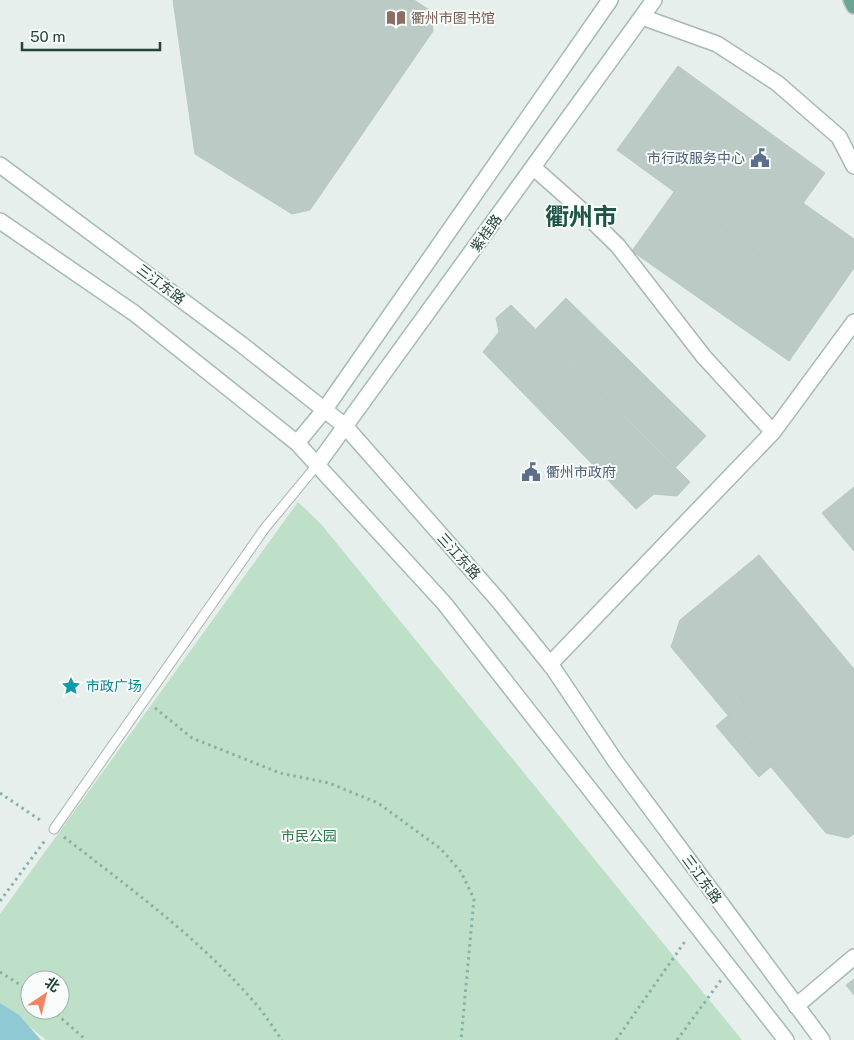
<svg xmlns="http://www.w3.org/2000/svg" width="854" height="1040" viewBox="0 0 854 1040" font-family="'Public Sans','Noto Sans SC',sans-serif">
  <style>
    .green { fill: #bfe0c8; fill-rule: evenodd }
    .water { fill: #8ec9d4 }
    .building { fill: #bbcac4; stroke: #b8c9c2 }
    .lines { fill: none; stroke-linecap: round; stroke-linejoin: round }
    .lane-casing { stroke: #a8b8b2; stroke-width: 11 }
    .street-casing { stroke: #a8b8b2; stroke-width: 18 }
    .secondary-casing { stroke: #a4bbb3; stroke-width: 18 }
    .primary-casing { stroke: #c2cac8; stroke-width: 18 }
    .path { stroke: #86b3a5; stroke-width: 3; stroke-dasharray: 2.5 4; stroke-linecap: butt }
    .lane { stroke: #fff; stroke-width: 9 }
    .street { stroke: #fff; stroke-width: 15 }
    .secondary { stroke: #fff; stroke-width: 15 }
    .primary { stroke: #6aa596; stroke-width: 15 }
    .labels { text-anchor: middle; stroke-width: 4; stroke-linejoin: round; paint-order: stroke }
    .education-label { font-size: 14px; fill: #785e54; stroke: #f7fbf9; text-anchor: start }
    .service-label { font-size: 14px; fill: #4e5e75; stroke: #f7fbf9; text-anchor: end }
    .street-label { font-size: 14px; fill: #24423a; stroke: #f7fbf9 }
    .culture-label { font-size: 14px; fill: #0d838f; stroke: #f7fbf9; text-anchor: start }
    .park-label { font-size: 14px; fill: #2d7a4b; stroke: #f7fbf9 }
    .town-label { font-size: 24px; font-weight: bold; fill: #1f5548; stroke: #f7fbf9 }
  </style>
  <rect width="100%" height="100%" fill="#e6efeb"/>
  <path class="green" d="M298,502L321,524L742,1040H46L0,1003V914ZM30,980H60V1010H30Z"/>
  <path class="water" d="M0,1003L19,1015L41,1040H0Z"/>
  <path class="building" d="M173,0H414L431,11L433,31L310,210L292,214L195,154Z
    M678,66L825,173L764,257L617,150Z
    M674,192L764,257L723,315L632,251Z
    M803,203L854,239V268L789,361L723,315Z
    M566,298L706,436L676,467L536,329Z
    M511,305L690,482L677,496L654,494L636,509L483,352L499,332L496,318Z
    M854,487V551L822,513Z
    M759,555L854,669V834L848,838L826,833L671,647L680,620Z
    M777,633L854,724V735L806,776L787,753L759,777L716,726L744,702L724,677Z
    M854,979V995L846,985Z"/>
  <g class="lines">
    <g class="lane-casing">
      <path id="lane" d="M54,829L265,528L317,465"/>
    </g>
    <g class="street-casing">
      <path id="street" d="M642,17L717,44L777,83L839,137L854,166
        M534,168L578,207L618,246L704,357L773,432
        M550,664L773,432L854,322
        M796,1006L854,957"/>
    </g>
    <g class="secondary-casing">
      <path id="secondary" d="M0,165L241,344L345,426L498,600L553,668L616,762L822,1040
        M0,221L134,313L297,443L444,603L786,1040
        M297,443L325,409L610,0
        M317,465L654,0"/>
    </g>
    <g class="primary-casing">
      <path id="primary" d="M851,0L854,6"/>
    </g>
    <path class="path" d="M155,708L192,738L280,773L329,783L378,803L441,849L461,872L474,899L461,1040
      M0,793L43,822
      M64,837C131,889 200,939 255,1003C265,1014 273,1028 282,1040
      M0,901L46,839
      M0,972L30,991
      M52,1010L86,1040
      M616,1040L686,940
      M677,1040L721,980"/>
    <use href="#lane" class="lane"/>
    <use href="#street" class="street"/>
    <use href="#secondary" class="secondary"/>
    <use href="#primary" class="primary"/>
  </g>
  <defs>
    <g id="library-bare" transform="scale(1.5)"><path d="M-6-4Q-3-5.5-.7-3.5V5Q-3 3-6 4ZM6-4Q3-5.5 .7-3.5V5Q3 3 6 4Z" fill="#8d6e63" stroke="#f7fbf9" stroke-width="2.5" paint-order="stroke"/></g>
    <g id="civic-bare" transform="scale(1.5)"><path d="M-.6-6.5H3V-4.5H.6V-3L4-1V1h2V6H-6V1h2V-1L-.6-3ZM-1.2 2.5V6h2.4V2.5Z" fill="#5c6f8a" stroke="#f7fbf9" stroke-width="2.5" paint-order="stroke"/></g>
    <g id="sight-bare" transform="scale(1.5)"><path d="M0-6L1.8-2.2L6-1.7L2.9 1.2L3.7 5.4L0 3.3L-3.7 5.4L-2.9 1.2L-6-1.7L-1.8-2.2Z" fill="#0f9aa8" stroke="#f7fbf9" stroke-width="2.5" paint-order="stroke"/></g>
  </defs>
  <g fill-rule="evenodd">
    <use href="#library-bare" x="396" y="18"/>
    <use href="#civic-bare" x="760" y="158"/>
    <use href="#civic-bare" x="531" y="472"/>
    <use href="#sight-bare" x="71" y="686"/>
  </g>
  <g class="labels">
    <g class="education-label">
      <text x="411" y="23">衢州市图书馆</text>
    </g>
    <g class="service-label">
      <text x="745" y="163">市行政服务中心</text>
      <text x="546" y="477" text-anchor="start">衢州市政府</text>
    </g>
    <g class="street-label">
      <text transform="translate(486 233) rotate(-54)" y="5">紫桂路</text>
      <text transform="translate(161 284) rotate(37)" y="5">三江东路</text>
      <text transform="translate(459 556) rotate(48)" y="5">三江东路</text>
      <text transform="translate(702 879) rotate(54)" y="5">三江东路</text>
    </g>
    <g class="culture-label">
      <text x="86" y="691">市政广场</text>
    </g>
    <g class="park-label">
      <text x="309" y="841">市民公园</text>
    </g>
    <g class="town-label">
      <text x="581" y="225">衢州市</text>
    </g>
  </g>
  <g transform="translate(45 995) rotate(35)"><circle r="24" fill="#f7fbf9" stroke="#a3b1ad"/>
  <path d="M0-4L9 19L0 12L-9 19Z" fill="#f4845f"/>
  <text y="-8" font-size="14" font-weight="bold" text-anchor="middle" fill="#24423a">北</text>
  </g>
  <path d="M22 42v8h138v-8" fill="none" stroke="#24423a" stroke-width="2.5"/>
  <text x="30" y="42" font-size="15" fill="#24423a" stroke="#f7fbf9" stroke-width="4" paint-order="stroke">50 m</text>
</svg>
